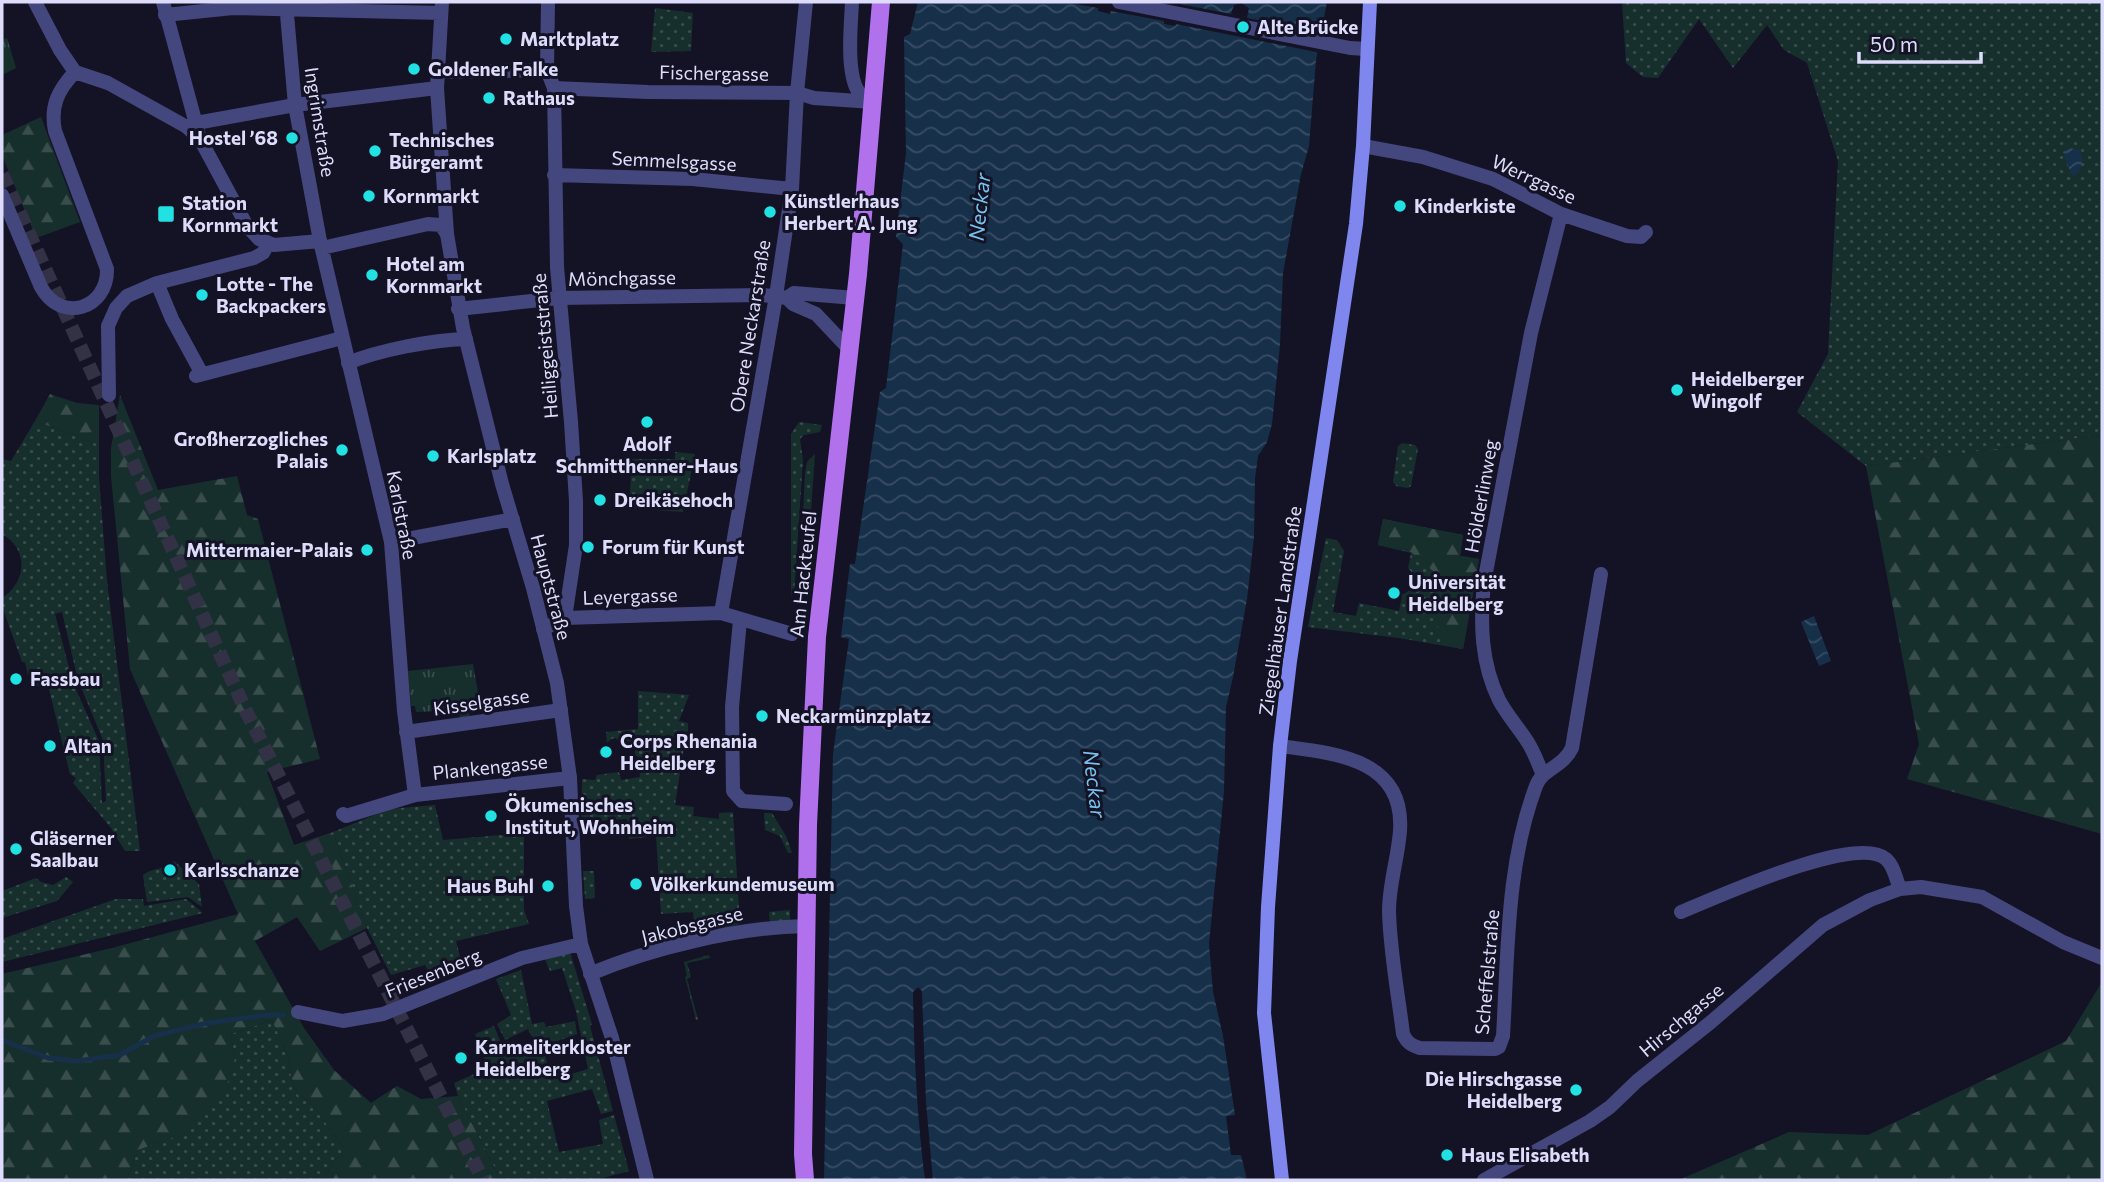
<svg xmlns="http://www.w3.org/2000/svg" width="2104" height="1182" viewBox="0 0 2104 1182" font-family="Commissioner,sans-serif">
  <style>
    .grass { fill: url(#grass-dots); fill-rule: evenodd }
    .forest { fill: url(#forest-firs) }
    .park { fill: url(#park-tufts) }
    .water { fill: url(#water-waves) }
    .pier { fill: #141326 }
    .lines { fill: none; stroke-linecap: round; stroke-linejoin: round }
    .stream { stroke: #17304a; stroke-width: 5 }
    .secondary-tunnel { stroke: #323146; stroke-width: 14; stroke-dasharray: 14 7; stroke-linecap: butt }
    .pedestrian { stroke: #44477e; stroke-width: 14 }
    .minor { stroke: #44477e; stroke-width: 14 }
    .secondary { stroke: #7f87ee; stroke-width: 14 }
    .primary { stroke: #b271ec; stroke-width: 18 }
    .poi-dot { fill: #21e1e2; stroke: #141326; stroke-width: 2.5 }
    .labels { text-anchor: middle; stroke-width: 6; stroke-linejoin: round; paint-order: stroke }
    .poi-label { font-size: 19px; font-weight: bold; fill: #dddcfa; stroke: #141326; text-anchor: start }
    .street-label { font-size: 19px; fill: #dddcfa; stroke: #141326 }
    .water-label { font-size: 21px; font-style: italic; fill: #77c2ed; stroke: #141326 }
  </style>
  <defs>
    <pattern id="grass-dots" width="8" height="8" patternUnits="userSpaceOnUse" patternTransform="scale(1.75)"><rect width="8" height="8" fill="#172f2c"/><path d="M2 2h.1M6 6h.1" fill="none" stroke="#384d4c" stroke-width="1.8" stroke-linecap="round"/></pattern>
    <pattern id="forest-firs" width="22" height="20" patternUnits="userSpaceOnUse" patternTransform="scale(1.75)"><rect width="22" height="20" fill="#172f2c"/><path d="M5 1l3.5 6h-7zM16 11l3.5 6h-7z" fill="#384d4c"/></pattern>
    <pattern id="park-tufts" width="24" height="20" patternUnits="userSpaceOnUse" patternTransform="scale(1.75)"><rect width="24" height="20" fill="#172f2c"/><path d="M3 7l-1-3M5 7V3M7 7l1-3M15 17l-1-3M17 17v-4M19 17l1-3" fill="none" stroke="#384d4c"/></pattern>
    <pattern id="water-waves" width="16" height="10" patternUnits="userSpaceOnUse" patternTransform="scale(1.75)"><rect width="16" height="10" fill="#17304a"/><path d="M0 5q4-4 8 0t8 0" fill="none" stroke="#384d65"/></pattern>
  </defs>
  <rect width="100%" height="100%" fill="#141326"/>
  <path class="grass" d="M1622,2H2102V435L1866,466L1797,412L1828,354L1838,161L1807,63L1784,50L1767,25L1733,68L1699,19L1658,78L1643,77L1626,63Z
    M655,8L693,13L691,51L651,52Z
    M35,421L99,444V477L107,581L140,851H125L111,828L73,783L76,778L70,774L49,689L52,683L46,680L43,686L31,687L28,682L31,681L30,676H28L25,662H22L2,606V598C27,582 29,549 2,534V459L11,461ZM62,612L78,680L103,740L106,801L102,803L99,741L73,683L55,614Z
    M799,422L822,425L820,432L804,435L800,439L803,460L794,595H791V434Z
    M1402,443L1415,445L1418,449L1411,486L1408,488L1396,486L1393,482L1398,446Z
    M675,452L695,454L683,512L629,508L632,459H675Z
    M815,454L806,581H800L805,473L807,462Z
    M1383,519L1463,535L1460,556L1479,559L1463,649L1399,638L1308,627L1326,538L1337,540L1344,551L1333,612L1356,616L1359,603L1399,611L1402,595L1410,590L1413,574L1408,568L1411,553L1378,545Z
    M638,691L689,695L679,721L688,723V734H686L675,805L694,807L693,816L719,819V813L733,812L740,924L708,933L706,923L694,924L693,912L661,914L656,836L629,839L627,819L581,822L582,779L595,780L597,775L619,772L621,780L640,777L638,756H635V741L619,742L616,738L611,739L607,743L606,732L638,729Z
    M435,805L443,840L524,833V910L529,924L456,941L463,969L434,983L425,965L391,975L367,928L333,832L389,809Z
    M764,813H772L786,836L792,853H788L780,836L765,830Z
    M174,861L199,884L202,907L188,897L147,902L143,875C153,867 165,870 174,861Z
    M583,871H594L595,898L585,899Z
    M66,877L73,882L57,901L2,918V891L36,878L41,882L53,885Z
    M116,899H143L144,906L186,899L203,913L2,962V939Z
    M790,910V921L770,924L769,912Z
    M570,952L592,1024L590,1026L613,1111L601,1114L592,1089L547,1101L559,1152L603,1144L599,1120L614,1115L629,1171L596,1180H501L458,1096L454,1083L488,1068L475,1034L494,1026L507,1058L537,1047L528,1029L505,1040L497,1024L511,1015L496,979L521,970L532,1024L544,1022L546,1027L575,1021L577,1034L543,1046L551,1080L588,1069L576,1011L562,968L550,971L544,957Z
    M709,955L710,958L687,963L691,977L687,979L698,1019L696,1020L685,977L687,976L684,962Z
    M272,1020L288,1056L292,1082L299,1096L309,1101L318,1112L347,1153L336,1159L323,1180H126L138,1150L172,1138L235,1066L231,1034Z"/>
  <path class="forest" d="M41,117L80,222L36,238L2,155V135Z
    M50,394L77,403L99,405V444L35,421Z
    M120,395L158,490L237,476L247,515L258,519L320,759L267,772L294,845L333,832L367,928L320,951L297,917L255,941L304,1028L334,1070L371,1103L397,1086L421,1099L458,1096L501,1180H323L336,1159L347,1153L318,1112L309,1101L299,1096L292,1082L288,1056L272,1020L231,1034L235,1066L222,1097L172,1138L138,1150L126,1180H2V974L112,948L238,914L130,669L111,476V448Z
    M2102,435V834L1907,779L1919,744L1866,466Z
    M1383,519L1463,535L1460,556L1479,559L1463,649L1442,645L1432,605L1436,588L1433,571L1411,552L1378,545Z
    M2102,982V1180H1679L1789,1132L1868,1135L2066,1041Z"/>
  <path class="park" d="M7,38L16,68L2,75V40Z
    M473,664L479,698L468,705L470,719L462,721L457,710L416,712L415,706H411L408,671Z"/>
  <path class="water" d="M918,2H1327L1316,60L1309,146L1301,174L1283,273L1280,344L1272,424L1267,442L1258,456L1255,478L1254,537L1247,599L1233,677L1226,707L1224,791L1209,944L1213,992L1223,1036L1235,1115L1226,1116L1231,1155H1241L1247,1180H933L926,1102L922,991L918,987L913,992C914,1055 917,1117 925,1180H824L833,754L849,639L841,637L850,564H855L880,392L886,388L903,244L896,237L906,153L904,37L910,34Z
    M2070,148L2079,150C2084,159 2082,169 2075,176L2071,174L2063,152Z
    M1814,616L1831,661L1819,666L1801,622Z"/>
  <path class="pier" d="M1065,2H1180V4L1231,14L1234,5L1241,3L1249,8L1247,18L1324,33L1321,53L1176,24L1175,26L1164,24V21L1111,11L1110,14L1098,11V8Z"/>
  <g class="lines">
    <path class="stream" d="M2,1040L48,1058L77,1061L120,1055L154,1036L207,1023L267,1015H283"/>
    <path class="secondary-tunnel" d="M2,174L246,711L483,1180"/>
    <path class="pedestrian" d="M442,2L437,88L447,234
      M548,2L547,70L554,88L557,267L571,422L576,501V545L565,618
      M286,3L295,105L320,241
      M165,15L233,8L441,13
      M437,72L547,70
      M554,88L648,92L797,93L792,189L776,296L721,613
      M196,123L295,105L437,88
      M554,175L693,179L792,189
      M157,283L172,319L202,374
      M348,363C379,350 432,340 466,339
      M196,376L342,338
      M109,395L108,326L116,308L127,296L157,283L254,258L263,253L268,244
      M391,542L404,711L415,795
      M740,620L732,707L733,791L742,801L786,804
      M543,629L565,618L721,613L792,634
      M406,732L561,710
      M343,814L346,816L415,795L570,778
      M590,974C651,948 740,927 806,926"/>
    <path class="minor" d="M35,2L60,50L75,72L108,83L187,127L200,139
      M163,2L200,139L247,226L259,239L274,245L320,241L391,542L513,519
      M806,2L797,93L814,98L873,102
      M852,2C851,24 846,72 858,91C861,96 866,98 871,101
      M1119,2L1350,48L1367,49
      M1363,146L1423,157L1493,179L1561,214L1627,236L1641,237L1646,232
      M2,195L41,287C61,324 108,309 107,269L55,131C50,106 58,90 75,72
      M322,248L428,224L441,225L447,234L463,328L502,484L533,588L557,683L570,778L576,906L581,944L612,1038L647,1180
      M787,298L793,304L816,314L850,350
      M458,309L559,298L763,295L787,298L794,293L855,298
      M1280,746C1333,753 1405,758 1400,831C1398,858 1389,884 1389,911C1390,952 1398,993 1403,1034C1407,1043 1411,1045 1420,1048L1495,1049L1499,1047L1503,1036C1508,954 1506,865 1536,786C1542,769 1563,767 1572,748L1601,574
      M1543,775C1538,764 1534,751 1527,741C1518,727 1507,715 1499,700C1481,663 1480,624 1484,583L1531,333L1561,214
      M1681,912C1716,898 1856,833 1886,859C1894,866 1896,879 1900,889
      M298,1012L343,1021L383,1014L522,958L581,944
      M1484,1180L1590,1121L1610,1107L1637,1081L1711,1022L1823,925L1870,900L1900,889L1921,887L1982,897L2063,942L2102,958"/>
    <path class="secondary" d="M1282,1180L1264,1013L1268,907L1280,746L1290,661L1356,224L1363,146L1370,2"/>
    <path class="primary" d="M805,1180L803,1154L808,825L817,637L858,274L881,2"/>
  </g>
  <g class="poi-dot">
    <circle cx="1243" cy="27" r="7"/>
    <circle cx="506" cy="39" r="7"/>
    <circle cx="414" cy="69" r="7"/>
    <circle cx="489" cy="98" r="7"/>
    <circle cx="292" cy="138" r="7"/>
    <circle cx="375" cy="151" r="7"/>
    <circle cx="369" cy="196" r="7"/>
    <circle cx="1400" cy="206" r="7"/>
    <circle cx="770" cy="212" r="7"/>
    <rect x="157" y="205" width="18" height="18" rx="3.5"/>
    <circle cx="372" cy="275" r="7"/>
    <circle cx="202" cy="295" r="7"/>
    <circle cx="1677" cy="390" r="7"/>
    <circle cx="647" cy="422" r="7"/>
    <circle cx="342" cy="450" r="7"/>
    <circle cx="433" cy="456" r="7"/>
    <circle cx="600" cy="500" r="7"/>
    <circle cx="588" cy="547" r="7"/>
    <circle cx="367" cy="550" r="7"/>
    <circle cx="1394" cy="593" r="7"/>
    <circle cx="16" cy="679" r="7"/>
    <circle cx="762" cy="716" r="7"/>
    <circle cx="50" cy="746" r="7"/>
    <circle cx="606" cy="752" r="7"/>
    <circle cx="491" cy="816" r="7"/>
    <circle cx="16" cy="849" r="7"/>
    <circle cx="170" cy="870" r="7"/>
    <circle cx="636" cy="884" r="7"/>
    <circle cx="548" cy="886" r="7"/>
    <circle cx="461" cy="1058" r="7"/>
    <circle cx="1576" cy="1090" r="7"/>
    <circle cx="1447" cy="1155" r="7"/>
  </g>
  <g class="labels">
    <g class="poi-label">
      <text x="1257" y="34">Alte Brücke</text>
      <text x="520" y="46">Marktplatz</text>
      <text x="428" y="76">Goldener Falke</text>
      <text x="503" y="105">Rathaus</text>
      <text x="278" y="145" text-anchor="end">Hostel ’68</text>
      <text x="389" y="147">Technisches<tspan x="389" dy="22">Bürgeramt</tspan></text>
      <text x="383" y="203">Kornmarkt</text>
      <text x="784" y="208">Künstlerhaus<tspan x="784" dy="22">Herbert A. Jung</tspan></text>
      <text x="182" y="210">Station<tspan x="182" dy="22">Kornmarkt</tspan></text>
      <text x="1414" y="213">Kinderkiste</text>
      <text x="386" y="271">Hotel am<tspan x="386" dy="22">Kornmarkt</tspan></text>
      <text x="216" y="291">Lotte - The<tspan x="216" dy="22">Backpackers</tspan></text>
      <text x="1691" y="386">Heidelberger<tspan x="1691" dy="22">Wingolf</tspan></text>
      <text x="328" y="446" text-anchor="end">Großherzogliches<tspan x="328" dy="22">Palais</tspan></text>
      <text x="647" y="451" text-anchor="middle">Adolf<tspan x="647" dy="22">Schmitthenner-Haus</tspan></text>
      <text x="447" y="463">Karlsplatz</text>
      <text x="614" y="507">Dreikäsehoch</text>
      <text x="602" y="554">Forum für Kunst</text>
      <text x="353" y="557" text-anchor="end">Mittermaier-Palais</text>
      <text x="1408" y="589">Universität<tspan x="1408" dy="22">Heidelberg</tspan></text>
      <text x="30" y="686">Fassbau</text>
      <text x="776" y="723">Neckarmünzplatz</text>
      <text x="620" y="748">Corps Rhenania<tspan x="620" dy="22">Heidelberg</tspan></text>
      <text x="64" y="753">Altan</text>
      <text x="505" y="812">Ökumenisches<tspan x="505" dy="22">Institut, Wohnheim</tspan></text>
      <text x="30" y="845">Gläserner<tspan x="30" dy="22">Saalbau</tspan></text>
      <text x="184" y="877">Karlsschanze</text>
      <text x="650" y="891">Völkerkundemuseum</text>
      <text x="534" y="893" text-anchor="end">Haus Buhl</text>
      <text x="475" y="1054">Karmeliterkloster<tspan x="475" dy="22">Heidelberg</tspan></text>
      <text x="1562" y="1086" text-anchor="end">Die Hirschgasse<tspan x="1562" dy="22">Heidelberg</tspan></text>
      <text x="1461" y="1162">Haus Elisabeth</text>
    </g>
    <g class="street-label">
      <text transform="translate(714 73) rotate(1)" y="7">Fischergasse</text>
      <text transform="translate(320 122) rotate(81)" y="7">Ingrimstraße</text>
      <text transform="translate(674 161) rotate(3)" y="7">Semmelsgasse</text>
      <text transform="translate(1534 179) rotate(25)" y="7">Werrgasse</text>
      <text transform="translate(622 278) rotate(-1)" y="7">Mönchgasse</text>
      <text transform="translate(750 326) rotate(-81)" y="7">Obere Neckarstraße</text>
      <text transform="translate(545 346) rotate(-95)" y="7">Heiliggeiststraße</text>
      <text transform="translate(1481 496) rotate(-80)" y="7">Hölderlinweg</text>
      <text transform="translate(402 515) rotate(79)" y="7">Karlstraße</text>
      <text transform="translate(803 574) rotate(-84)" y="7">Am Hackteufel</text>
      <text transform="translate(551 587) rotate(75)" y="7">Hauptstraße</text>
      <text transform="translate(630 596) rotate(-2)" y="7">Leyergasse</text>
      <text transform="translate(1280 611) rotate(-82)" y="7">Ziegelhäuser Landstraße</text>
      <text transform="translate(481 702) rotate(-8)" y="7">Kisselgasse</text>
      <text transform="translate(490 767) rotate(-6)" y="7">Plankengasse</text>
      <text transform="translate(692 925) rotate(-14)" y="7">Jakobsgasse</text>
      <text transform="translate(1487 972) rotate(-85)" y="7">Scheffelstraße</text>
      <text transform="translate(433 973) rotate(-22)" y="7">Friesenberg</text>
      <text transform="translate(1681 1020) rotate(-40)" y="7">Hirschgasse</text>
    </g>
    <g class="water-label">
      <text transform="translate(980 207) rotate(-84)" y="7">Neckar</text>
      <text transform="translate(1094 784) rotate(83)" y="7">Neckar</text>
    </g>
  </g>
  <rect width="2104" height="1182" fill="none" stroke="#dddcfa" stroke-width="7"/>
  <path d="M1859 52v10h122v-10" fill="none" stroke="#dddcfa" stroke-width="3.5"/>
  <text x="1870" y="52" font-size="21" fill="#dddcfa" stroke="#141326" stroke-width="5" paint-order="stroke">50 m</text>
</svg>
